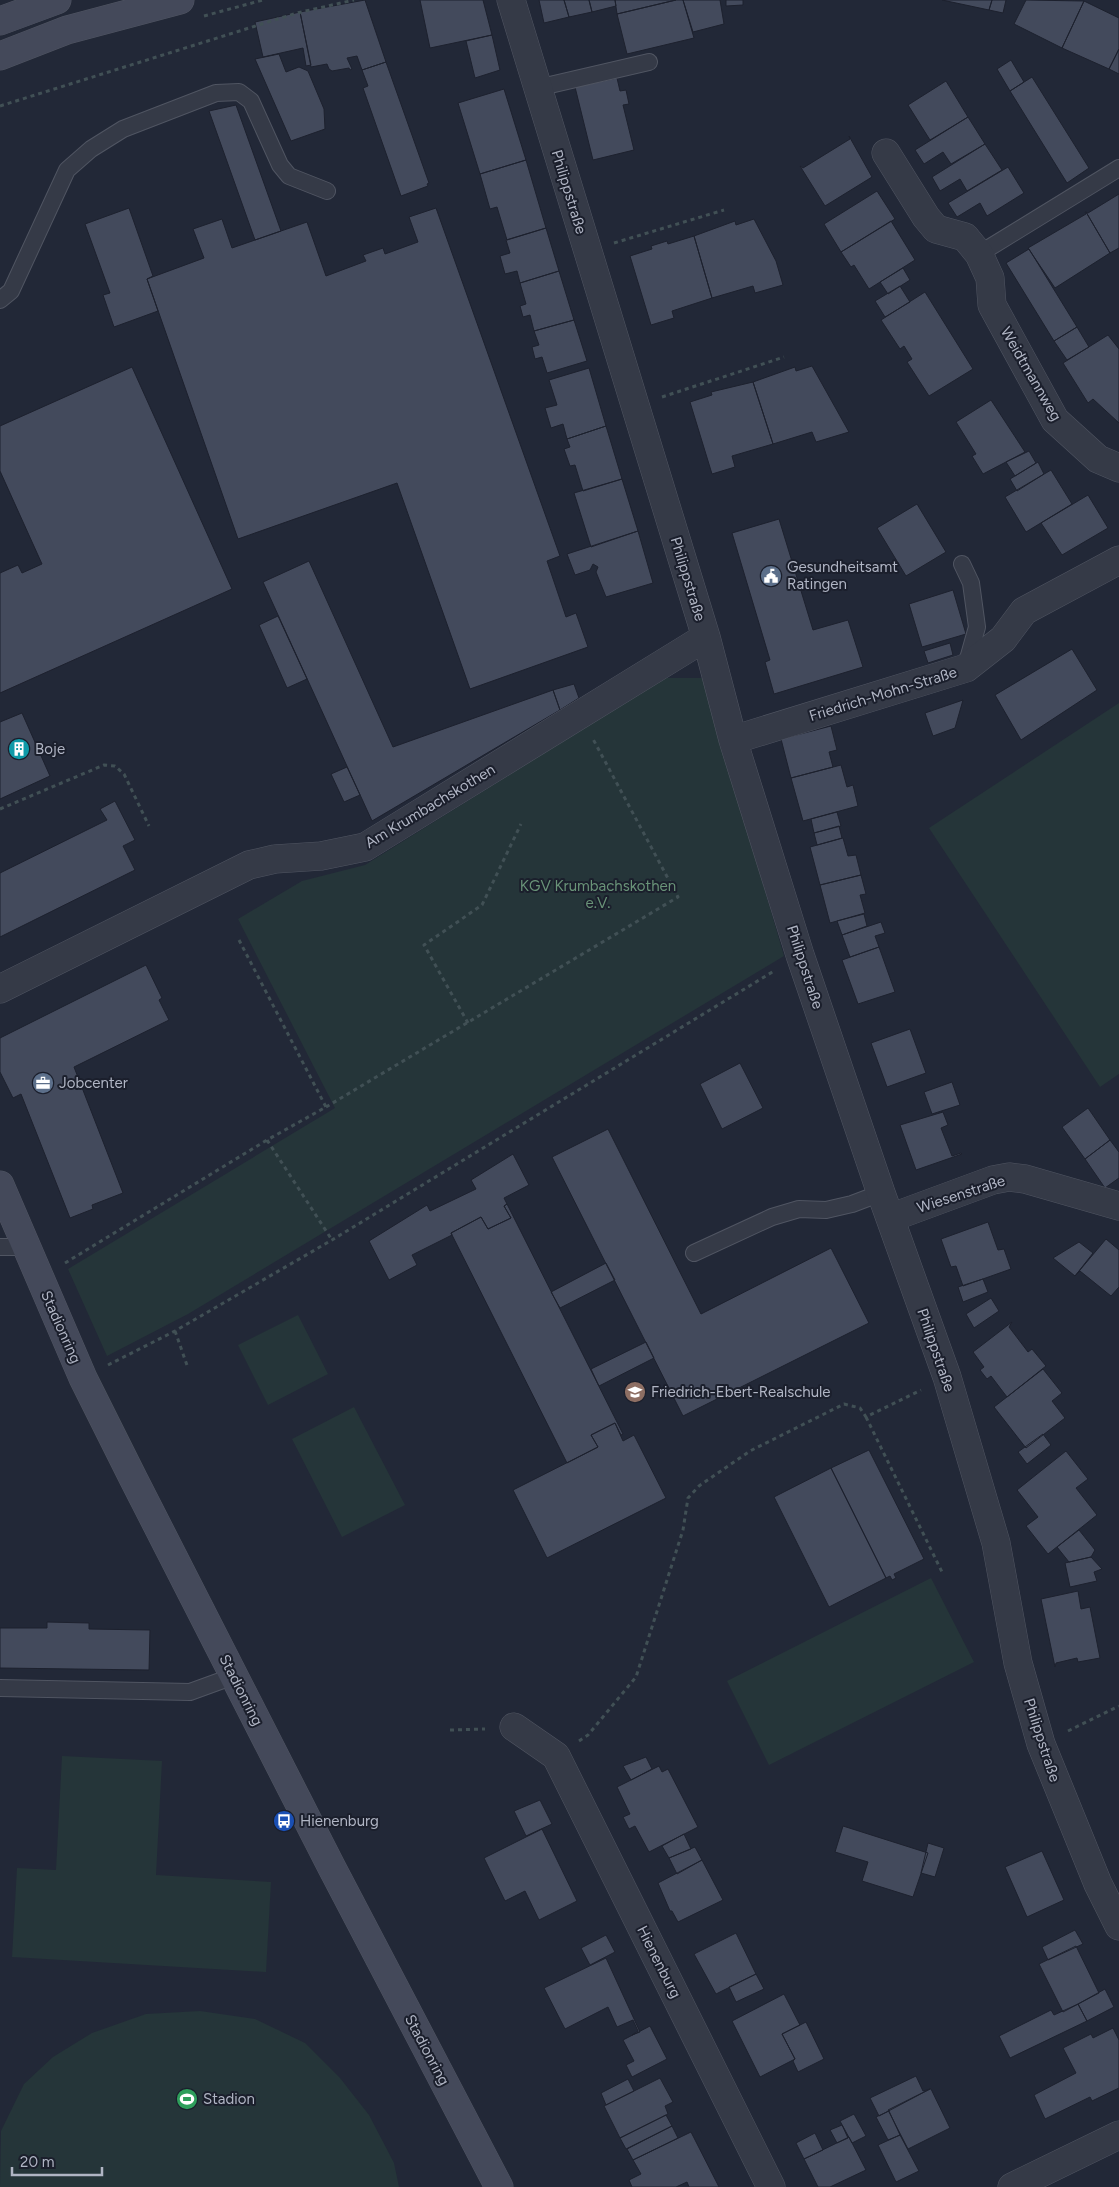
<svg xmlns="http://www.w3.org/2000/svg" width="1119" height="2187" viewBox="0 0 1119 2187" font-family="Figtree,sans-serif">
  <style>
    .green { fill: #253539 }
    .building { fill: #434a5c; stroke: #1d212e }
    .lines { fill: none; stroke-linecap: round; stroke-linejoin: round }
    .service-casing { stroke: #505562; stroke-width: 18 }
    .minor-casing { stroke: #505562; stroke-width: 29 }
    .secondary-casing { stroke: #505562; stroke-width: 29 }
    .path { stroke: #415055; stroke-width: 3; stroke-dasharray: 4 4; stroke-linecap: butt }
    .service { stroke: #353a47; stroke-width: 16 }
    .minor { stroke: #353a47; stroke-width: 28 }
    .secondary { stroke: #44495a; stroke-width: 28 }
    .labels { text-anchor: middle; stroke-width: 4; stroke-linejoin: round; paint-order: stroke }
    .street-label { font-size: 15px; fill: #b0b5c4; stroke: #1b1f2c }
    .poi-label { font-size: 15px; fill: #b0b5c4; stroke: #1b1f2c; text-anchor: start }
    .park-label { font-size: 15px; fill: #699378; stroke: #1b1f2c }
  </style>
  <rect width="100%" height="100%" fill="#222837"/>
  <path class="green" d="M665,678H703L784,956L188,1314L107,1356L68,1269L335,1108L238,919L302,881L365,865Z
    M1119,703V1074L1100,1087L929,828Z
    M298,1315L328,1374L268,1405L238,1345Z
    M354,1407L405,1505L342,1537L292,1439Z
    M931,1578L974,1662L769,1765L727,1681Z
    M62,1756L162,1761L156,1875L271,1882L266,1972L12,1957L17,1868L56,1870Z
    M200,2011L255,2019L305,2043L340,2078L369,2115L394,2163L399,2187H0L1,2131L24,2084L53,2057L92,2033L146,2014Z"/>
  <path class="building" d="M365,0L386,62L362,70L357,56L347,58L352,69L350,70L349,68L332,71L329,69L327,64L311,67L300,12Z
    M420,0H483L492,35L430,48Z
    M539,0H564L569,17L544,23Z
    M564,0H589L592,12L569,17Z
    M589,0H615L616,6L592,12Z
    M615,0H676L617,14Z
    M676,0H683L694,38L627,54L617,14Z
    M683,0H720L724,24L693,32Z
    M726,0H743V5L726,6Z
    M942,0H992L989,10Z
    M992,0H1006L1003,13L989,10Z
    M1026,0L1084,1L1062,48L1014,24Z
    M1084,1L1119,18V49L1109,69L1062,48Z
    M300,12L311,65L306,66L303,48L263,57L255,22Z
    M492,35L500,70L475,78L466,41Z
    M1119,49V74L1109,69Z
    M279,54L286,72L299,67L308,71L324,109L325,129L291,141L255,59Z
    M1011,60L1024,82L1010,91L997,69Z
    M386,62L429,183L427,184L428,186L401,196L363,88L368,86L362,70Z
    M1032,77L1089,168L1067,183L1010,91Z
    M617,78L620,91L626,90L629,104L623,105L634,150L593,160L575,87Z
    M946,81L968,117L930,140L908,105Z
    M504,89L526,160L480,174L458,103Z
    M236,105L281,231L255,240L209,111Z
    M968,117L985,144L951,164L943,152L924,164L915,150Z
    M849,136L872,177L825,206L800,166L803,168L850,139Z
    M985,144L1002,170L967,191L960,179L940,191L932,177Z
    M526,160L546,228L507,240L497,207L490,209L480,174Z
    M1008,167L1024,193L987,216L980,203L957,217L948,203Z
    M877,191L895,219L841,252L824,224Z
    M1119,194V248L1110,253L1086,212L1088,213Z
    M129,208L153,276L147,279L158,311L114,327L103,295L110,293L85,224Z
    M436,208L560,556L547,561L566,617L576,613L588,647L470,689L397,483L238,539L147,279L204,258L193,229L222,219L232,248L307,222L326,276L366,261L363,255L383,248L385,254L418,242L409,217Z
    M1085,212H1086L1110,253L1055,288L1028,248L1086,214Z
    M754,219L776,261L783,285L755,293L753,286L712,298L694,236L735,221L736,225Z
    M891,221L915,260L869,289L854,265L851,267L841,252Z
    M546,228L559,271L520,283L517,271L505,274L500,256L510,253L506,240Z
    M694,236L712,298L672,311L674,318L651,325L630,256L652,249L651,246L667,241L668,244Z
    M1029,249L1077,327L1054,341L1006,263Z
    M903,268L910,280L888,294L880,282Z
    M559,271L574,320L534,331L530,315L523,317L520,306L526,304L520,283Z
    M900,286L910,302L885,317L875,301Z
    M925,292L973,369L929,396L907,362L912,359L904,346L900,349L881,320Z
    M574,320L587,361L547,373L542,357L535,359L532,347L539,345L534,331Z
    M1077,327L1089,347L1067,360L1054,341Z
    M1108,335L1119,349V423L1093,399L1088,403L1063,363Z
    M812,366L849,432L816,442L812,432L773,444L753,382L795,367L796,371Z
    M132,367L232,589L0,693V573L18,565L22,573L42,564L0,471V426Z
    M589,368L606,426L567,439L563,424L551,428L545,408L557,405L549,380Z
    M753,382L773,444L732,456L735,467L712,474L690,402L712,395L711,392Z
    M991,400L1025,452L983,474L972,456L976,454L956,422Z
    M606,426L622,479L583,491L575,465L570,466L564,449L570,447L567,439Z
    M1029,451L1036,463L1015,476L1006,462Z
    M1038,462L1044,474L1017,491L1010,479Z
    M1051,470L1072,504L1026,532L1005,497Z
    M622,479L638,531L591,547L574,493Z
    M1088,495L1108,528L1062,555L1041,523Z
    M917,504L946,552L906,576L877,528Z
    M779,519L813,630L848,620L863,667L774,694L765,662L770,660L732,533Z
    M638,531L653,583L606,597L596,572L598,567L593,564L590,570L575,575L567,554Z
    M309,561L393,747L553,690L560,710L372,821L263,582Z
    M953,590L966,634L922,647L909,604Z
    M278,616L307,679L287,688L259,625Z
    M950,643L953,655L928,663L924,651Z
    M1072,649L1097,690L1021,740L995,695Z
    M574,684L579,698L560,710L553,690Z
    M963,700L955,728L933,736L925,713Z
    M22,713L50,776L0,799V722Z
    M831,726L837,750L829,752L833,767L791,778L781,739Z
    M841,765L847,787L853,785L858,806L803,821L791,778Z
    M347,767L360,795L344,802L331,774Z
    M115,801L135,840L123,846L135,870L0,937V873L107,820L100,809Z
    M837,812L841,826L814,833L811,819Z
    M839,826L842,838L817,845L814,833Z
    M843,838L848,856L856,855L861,875L820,885L810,847Z
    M861,875L866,894L860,895L865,913L830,923L820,885Z
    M864,914L867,926L842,935L837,921Z
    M881,922L885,933L875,936L879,947L850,957L842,935Z
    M879,947L895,992L858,1004L842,960Z
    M146,965L162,998L159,1000L169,1020L74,1067L123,1193L92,1205L93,1209L70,1218L21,1094L13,1098L0,1072V1038Z
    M910,1029L926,1073L887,1087L871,1043Z
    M740,1063L763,1108L722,1129L700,1084Z
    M952,1082L960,1105L932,1114L924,1092Z
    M1088,1108L1110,1140L1085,1159L1062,1127Z
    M943,1112L948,1125L941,1128L952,1156L961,1153L962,1154L916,1170L900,1125Z
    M608,1129L701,1314L831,1248L869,1323L683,1416L552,1157Z
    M1110,1140L1119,1152V1178L1105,1188L1085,1159Z
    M513,1154L529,1185L504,1198L507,1204L504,1206L511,1218L488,1229L481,1217L451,1233L452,1235L412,1255L417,1265L389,1280L369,1241L427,1205L430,1211L476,1189L471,1180Z
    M507,1204L623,1434L621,1435L615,1423L591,1435L598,1447L567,1463L451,1233L481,1217L488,1229L511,1218L504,1206Z
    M988,1222L998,1250L1004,1249L1011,1269L963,1286L956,1266L951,1267L941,1239Z
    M1106,1239L1119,1250V1287L1111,1296L1080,1271L1075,1276Z
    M1079,1242L1093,1253L1075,1276L1053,1258Z
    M606,1263L615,1280L560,1308L551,1292Z
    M983,1279L988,1292L963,1302L958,1287Z
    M991,1298L999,1311L974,1328L966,1314Z
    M1012,1322L1009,1327L1028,1352L1032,1349L1046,1366L1007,1397L991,1376L987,1379L980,1370L984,1367L973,1352Z
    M646,1342L654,1358L599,1386L591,1369Z
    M1043,1369L1062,1393L1052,1401L1065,1418L1026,1448L994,1407Z
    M615,1423L623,1441L634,1435L666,1498L547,1558L513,1490L598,1447L591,1435Z
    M1043,1434L1051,1445L1027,1464L1018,1452Z
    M869,1450L924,1559L894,1574L896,1578L892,1580L890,1576L886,1578L831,1468Z
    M1066,1451L1088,1479L1076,1488L1097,1515L1048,1554L1026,1526L1038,1517L1017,1490Z
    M831,1468L886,1578L829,1607L774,1497Z
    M1079,1530L1095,1550L1091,1557L1069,1562L1057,1547Z
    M1091,1557L1102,1569L1094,1572L1097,1581L1070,1587L1065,1563Z
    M1078,1591L1081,1609L1090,1607L1100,1658L1078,1662L1077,1658L1056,1663L1055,1667L1041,1599Z
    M47,1622L89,1623V1629L150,1630L149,1670L0,1668V1628H47Z
    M646,1757L652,1769L631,1780L623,1766Z
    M659,1766L662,1772L668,1769L698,1827L649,1852L635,1826L629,1829L623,1817L630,1814L617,1787Z
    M540,1800L552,1824L526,1836L514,1811Z
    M843,1826L928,1853L913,1897L862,1881L868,1862L835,1852Z
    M542,1829L577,1901L539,1920L525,1891L505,1901L484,1858Z
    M684,1834L691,1849L669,1858L662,1846Z
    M928,1843L944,1848L935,1877L921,1873Z
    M695,1847L702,1860L677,1874L669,1858Z
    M1042,1851L1064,1900L1027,1917L1005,1867Z
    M702,1860L723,1900L678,1922L672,1911H670L658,1883Z
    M1075,1930L1083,1944L1048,1960L1042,1947Z
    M736,1933L756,1974L716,1994L694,1954Z
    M606,1935L615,1952L590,1965L581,1948Z
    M1076,1946L1099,1993L1063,2012L1039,1964Z
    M606,1958L640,2032L632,2035L638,2031L633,2020L617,2027L608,2007L565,2029L544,1988Z
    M756,1974L764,1989L736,2002L729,1987Z
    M1105,1989L1114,2007L1087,2021L1078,2004Z
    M784,1994L800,2025L782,2034L795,2059L760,2077L732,2021Z
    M1078,2004L1087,2021L1010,2058L999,2036L1051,2010L1054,2015Z
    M806,2022L824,2059L798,2072L793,2061L795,2059L782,2034Z
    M650,2026L667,2059L632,2077L626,2065L634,2061L623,2040Z
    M1113,2028L1119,2040V2088L1092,2101L1090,2097L1045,2119L1034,2095L1076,2073L1063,2048L1091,2034L1093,2038Z
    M916,2076L923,2091L930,2089L879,2116L870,2098Z
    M660,2078L673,2102L665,2106L668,2114L620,2138L604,2106Z
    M628,2079L634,2091L606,2105L601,2093Z
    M930,2089H931L950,2128L908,2149L888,2110Z
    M889,2111L900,2135L888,2140L876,2117Z
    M854,2114L866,2136L852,2143L840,2121Z
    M666,2115L672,2126L626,2149L620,2138Z
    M842,2125L848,2138L837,2143L830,2130Z
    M672,2126L678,2138L633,2160L627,2149Z
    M691,2132L719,2187H689L687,2182L676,2187H632L629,2180L641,2174L633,2160Z
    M815,2133L823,2150L804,2159L796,2143Z
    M900,2135L919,2171L896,2182L878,2145Z
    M849,2137L866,2170L830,2187H818L804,2159Z"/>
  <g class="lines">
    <g class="service-casing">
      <path id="service" d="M537,88L649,62
        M979,254L1119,168
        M0,300L11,291L67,170L91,149L123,129L216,93L239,92L251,101L280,165L289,176L327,191
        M962,564L971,583L977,627L966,666
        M0,1247H26
        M694,1253L772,1217L799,1209L826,1210L852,1204L881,1193
        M0,1688L190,1692L234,1676"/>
    </g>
    <g class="minor-casing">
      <path id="minor" d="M511,0L706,637L733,740L800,955L881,1193L947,1377L996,1543L1018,1663L1041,1744L1098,1884L1119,1926
        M886,153L926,217L936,229L965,237L979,254L990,278L992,305L1055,420L1098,459L1119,468
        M733,740L966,668L1003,639L1024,611L1119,560
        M0,989L249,865L275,859L321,856L365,847L706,637
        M890,1218L993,1180L1009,1177L1025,1179L1119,1206
        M514,1727L556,1756L771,2187
        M1012,2187L1119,2135"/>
    </g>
    <g class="secondary-casing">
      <path id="secondary" d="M0,21L57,0
        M0,56L67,30L180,0
        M0,1185L83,1378L133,1478L331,1866L499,2187"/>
    </g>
    <path class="path" d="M204,16L263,0
      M0,106L297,13L354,0
      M614,243L724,210
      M662,397L784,357
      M0,809L104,765L115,766L124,774L149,826
      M239,940L326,1107L267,1140L332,1240
      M468,1023L424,945L482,905L521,824
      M326,1107L678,897L593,739
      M65,1263L267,1140
      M175,1331L188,1368
      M108,1365L175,1331L332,1240L774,971
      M866,1417L943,1574
      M450,1730L485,1729
      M1068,1731L1119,1706
      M579,1741L588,1735L636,1677L683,1530L688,1498L699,1486L750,1451L844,1404L860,1408L866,1417L921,1390"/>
    <use href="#service" class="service"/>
    <use href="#minor" class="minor"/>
    <use href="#secondary" class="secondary"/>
  </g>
  <defs>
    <g id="civic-disc" transform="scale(1.125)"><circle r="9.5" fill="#5c6f8a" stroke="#1b1f2c"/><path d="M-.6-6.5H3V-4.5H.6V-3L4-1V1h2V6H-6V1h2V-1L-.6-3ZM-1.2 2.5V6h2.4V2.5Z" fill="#fff"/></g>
    <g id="building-disc" transform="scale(1.125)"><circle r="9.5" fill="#0f9aa8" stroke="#1b1f2c"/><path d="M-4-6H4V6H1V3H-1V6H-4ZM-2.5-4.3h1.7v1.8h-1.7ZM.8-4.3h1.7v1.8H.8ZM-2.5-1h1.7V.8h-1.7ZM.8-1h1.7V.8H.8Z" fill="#fff"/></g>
    <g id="office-disc" transform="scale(1.125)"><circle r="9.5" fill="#5c6f8a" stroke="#1b1f2c"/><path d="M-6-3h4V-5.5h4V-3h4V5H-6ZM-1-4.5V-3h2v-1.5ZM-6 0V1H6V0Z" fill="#fff"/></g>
    <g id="school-disc" transform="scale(1.125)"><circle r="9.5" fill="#8d6e63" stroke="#1b1f2c"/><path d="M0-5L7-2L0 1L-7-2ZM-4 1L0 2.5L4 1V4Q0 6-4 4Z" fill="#fff"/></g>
    <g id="bus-disc" transform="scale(1.125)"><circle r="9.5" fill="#1a4fb4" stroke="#1b1f2c"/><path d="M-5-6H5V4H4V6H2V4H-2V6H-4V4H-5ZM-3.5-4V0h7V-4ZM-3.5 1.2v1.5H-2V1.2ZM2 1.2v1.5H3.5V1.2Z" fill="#fff"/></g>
    <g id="stadium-disc" transform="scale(1.125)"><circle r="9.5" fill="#2e9e5b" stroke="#1b1f2c"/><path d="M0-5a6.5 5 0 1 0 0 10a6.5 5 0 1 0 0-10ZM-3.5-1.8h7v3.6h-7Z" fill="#fff"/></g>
  </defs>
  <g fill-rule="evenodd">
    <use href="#civic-disc" x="771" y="576"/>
    <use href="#building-disc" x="19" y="749"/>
    <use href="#office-disc" x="43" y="1083"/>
    <use href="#school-disc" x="635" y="1392"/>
    <use href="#bus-disc" x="284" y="1821"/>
    <use href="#stadium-disc" x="187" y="2099"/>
  </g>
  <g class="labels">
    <g class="street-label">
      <text transform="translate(569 192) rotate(73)" y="5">Philippstraße</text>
      <text transform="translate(1031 374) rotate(60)" y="5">Weidtmannweg</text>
      <text transform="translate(688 579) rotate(73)" y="5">Philippstraße</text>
      <text transform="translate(883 694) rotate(-17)" y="5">Friedrich-Mohn-Straße</text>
      <text transform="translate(430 806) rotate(-31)" y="5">Am Krumbachskothen</text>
      <text transform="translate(805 967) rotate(72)" y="5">Philippstraße</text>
      <text transform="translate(961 1194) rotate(-18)" y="5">Wiesenstraße</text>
      <text transform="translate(61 1327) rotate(66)" y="5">Stadionring</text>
      <text transform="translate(936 1350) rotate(71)" y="5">Philippstraße</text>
      <text transform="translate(241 1690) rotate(63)" y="5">Stadionring</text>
      <text transform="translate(1042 1740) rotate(72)" y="5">Philippstraße</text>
      <text transform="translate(659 1962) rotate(63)" y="5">Hienenburg</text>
      <text transform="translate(427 2050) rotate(62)" y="5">Stadionring</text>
    </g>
    <g class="poi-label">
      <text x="787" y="572">Gesundheitsamt<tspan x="787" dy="17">Ratingen</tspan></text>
      <text x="35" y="754">Boje</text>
      <text x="59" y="1088">Jobcenter</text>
      <text x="651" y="1397">Friedrich-Ebert-Realschule</text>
      <text x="300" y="1826">Hienenburg</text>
      <text x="203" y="2104">Stadion</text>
    </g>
    <g class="park-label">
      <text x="598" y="891">KGV Krumbachskothen<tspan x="598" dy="17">e.V.</tspan></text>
    </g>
  </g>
  <path d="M12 2167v8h90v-8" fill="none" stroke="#b0b5c4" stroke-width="2.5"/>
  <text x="20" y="2167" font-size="15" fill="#b0b5c4" stroke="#1b1f2c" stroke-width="4" paint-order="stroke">20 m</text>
</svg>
